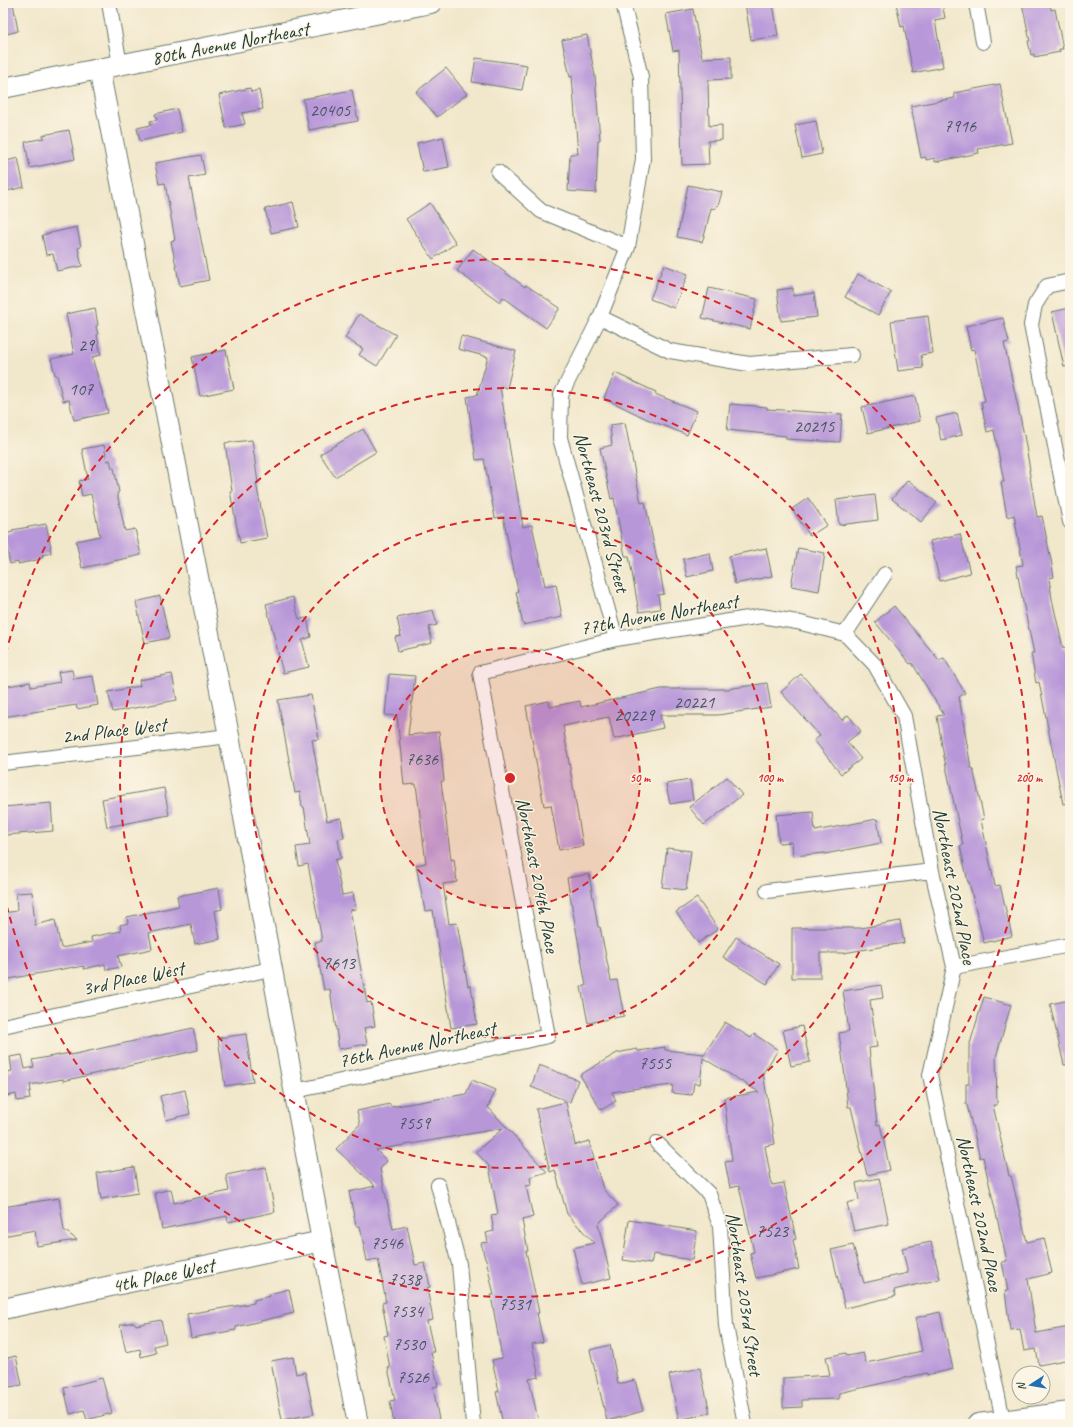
<svg xmlns="http://www.w3.org/2000/svg" width="1073" height="1427" viewBox="0 0 1073 1427" font-family="Caveat,sans-serif">
  <style>
    .building { fill: #b897d9 }
    .lines { fill: none; stroke-linecap: round; stroke-linejoin: round }
    .street-casing { stroke: #687869; stroke-width: 16 }
    .secondary-casing { stroke: #687869; stroke-width: 22 }
    .street { stroke: #fff; stroke-width: 14 }
    .secondary { stroke: #fff; stroke-width: 20 }
    .ring { fill: none; stroke: #d62828; stroke-width: 2; stroke-dasharray: 7 5 }
    .labels { text-anchor: middle; stroke-width: 3; stroke-linejoin: round; paint-order: stroke }
    .number-label { font-size: 18px; fill: #45545d }
    .street-label { font-size: 20px; fill: #1f3d34; stroke: #fcf5e5 }
    .centre { fill: #d62828; stroke: #fcf5e5; stroke-width: 2 }
    .ring-label { font-size: 12px; text-anchor: middle; font-weight: bold; fill: #d62828; stroke: #fcf5e5; stroke-width: 3; stroke-linejoin: round; paint-order: stroke }
  </style>
  <rect width="100%" height="100%" fill="#fcf5e5"/>
  <filter id="ink" filterUnits="userSpaceOnUse"><feTurbulence type="fractalNoise" baseFrequency=".025" numOctaves="2"/><feDisplacementMap in="SourceGraphic" scale="8" xChannelSelector="R" yChannelSelector="G"/><feConvolveMatrix kernelMatrix="1 2 1 2 8 2 1 2 1" color-interpolation-filters="sRGB"/></filter>
  <filter id="wash" filterUnits="userSpaceOnUse"><feTurbulence type="fractalNoise" baseFrequency=".012" numOctaves="4" result="noise"/><feDisplacementMap in="SourceGraphic" scale="16" xChannelSelector="R" yChannelSelector="G"/><feGaussianBlur stdDeviation="0.9" result="paint"/><feColorMatrix in="noise" values="0 0 0 0 0 0 0 0 0 0 0 0 0 0 0 0 0 1.4 0 .05"/><feComposite in="paint" operator="in"/></filter>
  <g filter="url(#wash)">
    <rect width="100%" height="100%" fill="#f1e7cb"/>
    <g id="blocks">
      <path class="building" d="M3,3H13L18,31L3,35Z
        M745,3H773L778,36L751,40Z
        M896,3H942L945,18L935,20L943,67L913,73L904,26L901,27Z
        M1022,3H1050L1051,10L1055,9L1063,49H1059L1060,52L1034,57V54L1031,55L1028,41H1030Z
        M693,9L702,58L731,57V79L708,80L709,126L722,125V140L708,141L709,164L682,165L679,50L673,51L666,14Z
        M587,35L595,76L600,140H598L596,193L568,191L570,154H578L572,76L570,77L562,40Z
        M476,58L527,65L522,90L472,82Z
        M446,68L467,94L437,117L416,92Z
        M1000,84L1012,143L978,149L979,153L935,162V158L926,160V157L921,158L911,106L955,98L954,93Z
        M250,88L251,92L259,90L263,109L242,113L245,124L226,128L219,95Z
        M352,90L358,121L309,130L303,99Z
        M177,109L182,132L140,141L137,128L151,125L150,121L157,120L155,114Z
        M816,121L822,154L802,158L795,125Z
        M69,130L75,159L30,168L25,142L44,138L43,135Z
        M443,137L449,167L423,172L417,143Z
        M201,155L205,175L189,178L209,280L180,286L171,241L175,240L165,183L159,184L155,163Z
        M18,158L24,187L3,192V162Z
        M688,185L722,192L718,206L717,205L715,209L711,208L705,233L702,242L677,237Z
        M293,202L299,227L271,233L265,209Z
        M430,203L456,243L433,259L406,219Z
        M77,227L81,247L78,248L82,266L57,271L53,254L46,255L42,235Z
        M473,249L525,287L526,285L560,308L546,328L503,297L500,302L457,271Z
        M664,265L688,274L674,308L650,299Z
        M858,274L891,292L878,315L845,297Z
        M709,288L757,299L750,329L702,318Z
        M793,288V296L814,293L817,317L781,321L777,290Z
        M95,308L98,325L96,326L98,335H97L101,355L92,357L108,413L74,420L69,400L63,401L57,375H55L51,359L74,354L66,314Z
        M1070,308V366L1064,367L1052,312Z
        M359,314L396,335L377,366L359,355L363,349L345,338Z
        M928,316L933,353L921,355L923,368L898,371L891,321Z
        M1003,318L1009,342L1004,343L1024,435L1030,470H1029L1037,517L1042,516L1051,560L1054,577L1049,578L1052,599L1063,648L1066,647L1070,669V803L1063,804L1039,682L1036,683L1031,653H1034L1023,602L1016,566L1023,565L1014,515L1007,517L1001,482H1004L994,430L987,432L981,402L985,401L974,349L971,350L966,326Z
        M461,336L516,351L507,388L500,386L512,463L523,527L532,525L545,586L556,584L562,617L523,625L516,592L518,591L503,516L495,518L484,459L476,460L467,397L477,395L488,357L458,349Z
        M226,350L234,389L200,396L192,357Z
        M615,373L656,392L655,394L697,411L687,435L647,419L604,398Z
        M915,396L920,421L868,433L862,407Z
        M730,404L767,407V409L842,414L840,442L786,439V436L727,430Z
        M957,413L962,435L941,440L936,418Z
        M625,423L641,503L645,502L657,560H658L664,594L658,595L660,609L639,612L629,556H625L614,498L611,499L600,448L612,445L610,425Z
        M363,429L376,452L335,477L320,454Z
        M252,440L258,483H256L267,538L240,543L230,491H232L225,443Z
        M104,445L107,461L110,460L112,468H114L119,492L117,493L125,531L135,529L141,555L82,568L76,541L100,536L91,494L82,496L79,481L88,479L82,449Z
        M908,480L937,503L921,522L892,499Z
        M875,495L878,520L839,525L836,500Z
        M808,498L827,525L810,536L792,509Z
        M46,524L51,547L50,548L51,553L42,555L43,557L41,558V559L18,564V562L10,564L4,534L13,532L12,530Z
        M960,534L970,573L940,581L930,541Z
        M766,548L772,576L735,584L729,556Z
        M798,548L825,553L819,591L791,586Z
        M710,553L713,571L687,577L683,559Z
        M160,596L169,638L145,643L136,602Z
        M293,597L299,619L307,618L311,637L302,640L309,667L283,673L266,604Z
        M894,606L939,660L944,658L965,693L959,697L971,768H973L984,819L981,820L995,886L1000,885L1012,936L984,943L969,882H968L960,846L963,845L944,757L937,716L944,715L912,663L910,664L875,622Z
        M433,610L437,625L429,627L432,643L398,651L395,637L401,636L397,618Z
        M72,670L74,679L93,676L98,705L77,709L76,705L3,717V687L30,682L31,687L60,682L58,672Z
        M172,674L177,700L113,712L108,692L140,686L139,680Z
        M389,674L415,676L408,735L439,732L444,781H441L451,860L454,859L457,882L443,884L449,924L457,923L468,986H471L477,1024L451,1028L433,910L425,911L416,865L426,863L416,784L404,785L397,716L385,715Z
        M801,674L842,720L848,715L861,731L847,742L861,759L841,774L814,740L820,736L781,692Z
        M767,683L771,707L718,715H660L663,728L614,739L609,717L563,726L583,846L559,850L551,805L544,806L526,706L549,701L550,707L580,701L581,707L661,689H727Z
        M311,695L319,739L312,740L327,821L341,818L344,838L338,839L341,858L335,860L342,895L353,893L356,909L350,910L367,1003L371,1002L375,1026L364,1028L367,1044L339,1049L330,989L324,990L315,942L322,941L308,864L299,866L296,847L310,845L304,807H302L300,792L295,793L278,700Z
        M727,777L742,795L704,825L689,807Z
        M690,780L693,800L670,804L666,784Z
        M164,788L169,815L107,827L102,799Z
        M51,803L53,831L6,835L5,831H3V807Z
        M813,812L815,831L877,819L881,843L825,854V853L793,856L792,842L779,843L776,815Z
        M667,848L691,851L686,890L662,887Z
        M589,874L598,927H600L611,981L617,980L624,1016L588,1023L581,987L586,986L567,878Z
        M219,888L222,909L215,911L220,939L195,944L191,924L149,933L152,949L118,956L121,967L106,970L105,964L84,969V966L74,968V967L3,980V913L17,911L16,893L32,892L35,925L55,920L61,948L92,942L91,937L121,931L120,925L128,923L127,917L179,906L177,896Z
        M697,898L718,929L698,943L676,912Z
        M900,921L904,943L843,953H820V978H792V928H861Z
        M736,937L779,964L767,984L723,957Z
        M881,985L883,998L870,1000L877,1047L869,1048L877,1125L880,1124L890,1170L867,1175L851,1107H848L844,1069L839,1033L849,1031L843,991Z
        M984,997L1011,1005L996,1057L997,1105H993L1009,1176H1011L1027,1242L1044,1238L1052,1273L1028,1279L1036,1333L1070,1327V1359L1039,1365L1036,1349L1024,1351L1020,1329L1010,1330L1005,1291H1008L1002,1262L1007,1261L983,1157L980,1158L967,1105H966V1084H969V1047Z
        M1070,1000V1064L1064,1065L1050,1004Z
        M725,1022L751,1038L754,1034L778,1050L763,1073L775,1144L765,1146L772,1185L784,1183L796,1239L793,1240L799,1269L756,1278L750,1253L754,1252L739,1186L730,1188L725,1162L732,1161L724,1098L759,1092L703,1058L700,1084L694,1083L692,1095L672,1093L673,1085L646,1088V1087L612,1092L616,1101L601,1110L580,1075L617,1053L637,1049L638,1051L665,1047V1050L704,1054L703,1056Z
        M802,1026L810,1062L791,1066L783,1030Z
        M193,1028L198,1050L63,1081V1079L30,1085L31,1091L29,1092L30,1099L17,1101L16,1094L3,1097V1077L8,1076L7,1072L12,1071L10,1057L22,1055L25,1069L34,1067L32,1060L70,1053L71,1055Z
        M246,1034L253,1082L225,1086L218,1038Z
        M539,1065L578,1080L570,1102L531,1087Z
        M472,1080L496,1090L488,1107L547,1172L530,1177L531,1185L526,1186L533,1217L522,1220L528,1251H526L539,1313H537L543,1342L532,1344L539,1377L529,1379L539,1424H503L496,1392L499,1391L492,1360L502,1358L491,1295H494L486,1259H485L481,1243L488,1242L486,1233L494,1231L491,1215L498,1214L489,1166L476,1152L503,1128L376,1150L387,1161L380,1169L393,1229L407,1226L415,1265L425,1263L430,1287L427,1288L433,1320L427,1321L434,1352H431L438,1386L433,1387L439,1420L414,1424H394L390,1401L395,1400L388,1368H390L384,1336L388,1335L382,1303L386,1302L378,1259L367,1261L360,1226H356L349,1192L375,1186L336,1149L360,1124L357,1111L390,1104L391,1107L466,1094Z
        M185,1090L190,1114L166,1120L160,1096Z
        M566,1102L575,1145L589,1141L603,1189L618,1205L598,1224L611,1278L582,1285L573,1248L594,1243L567,1214L555,1170L550,1172L536,1109Z
        M134,1167L138,1193L101,1199L97,1173Z
        M266,1167L275,1212L228,1222L227,1216L162,1229L155,1193L171,1189L174,1203L229,1191L226,1175Z
        M879,1178L889,1224L854,1231L847,1203L859,1200L856,1183Z
        M59,1198L64,1230L77,1240L37,1246L35,1230L3,1236V1207Z
        M629,1220L697,1231L692,1260L653,1254L651,1264L623,1260Z
        M931,1242L940,1279L894,1290L896,1296L845,1308L831,1250L853,1245L864,1283L908,1273L902,1248Z
        M289,1289L294,1313L236,1327V1330L191,1338L187,1314L254,1303V1300L270,1296L269,1294Z
        M940,1312L953,1369L927,1375V1373L839,1393V1399L802,1400V1407L783,1408V1378L830,1375L826,1357L846,1353L847,1356L863,1353L866,1363L922,1351L915,1318Z
        M161,1320L166,1343L154,1346L156,1353L141,1357L140,1349L126,1352L120,1325L134,1322L136,1325Z
        M610,1345L618,1384L635,1380L643,1411L607,1421L590,1350Z
        M16,1356L22,1385L3,1388V1359Z
        M293,1357L296,1374L305,1372L314,1414L282,1420L271,1361Z
        M700,1368L710,1413L679,1420L669,1375Z
        M102,1378L112,1413L87,1420L84,1410L70,1414L64,1388Z"/>
    </g>
  </g>
  <g filter="url(#ink)">
    <use href="#blocks" fill-opacity="0" stroke="#687869" stroke-width="1"/>
    <g class="lines">
      <g class="street-casing">
        <path id="street" d="M109,3L120,65
          M976,3L983,42
          M498,172L541,211L628,247
          M1070,281L1047,286L1035,305L1031,325L1070,522
          M600,317L670,351L749,364L852,355
          M885,574L845,634L875,665L904,716L932,871L954,967L930,1075L1003,1420
          M616,639L560,438L561,395L600,317L628,247L643,159L641,77L623,3
          M3,763L229,736
          M767,891L932,871
          M954,967L1070,945
          M3,1026L271,969
          M295,1091L548,1036L480,673L616,639L761,616L797,622L845,634
          M657,1143L709,1194L720,1226L726,1326L745,1424
          M438,1185L459,1264L473,1424"/>
      </g>
      <g class="secondary-casing">
        <path id="secondary" d="M99,69L229,736L322,1241L358,1424
          M3,88L431,3
          M3,1309L322,1241
          M978,1424L1070,1412"/>
      </g>
      <use href="#street" class="street"/>
      <use href="#secondary" class="secondary"/>
    </g>
  </g>
  <circle cx="510" cy="778" r="130" fill="#d62828" fill-opacity=".12"/>
  <g class="ring">
    <circle cx="510" cy="778" r="130"/>
    <circle cx="510" cy="778" r="260"/>
    <circle cx="510" cy="778" r="390"/>
    <path d="M3 666A519 519 0 1 1 3 890"/>
  </g>
  <g class="labels">
    <g class="number-label">
      <text x="330" y="116">20405</text>
      <text x="960" y="132">7916</text>
      <text x="86" y="351">29</text>
      <text x="81" y="395">107</text>
      <text x="814" y="432">20215</text>
      <text x="694" y="708">20221</text>
      <text x="634" y="721">20229</text>
      <text x="422" y="765">7636</text>
      <text x="339" y="969">7613</text>
      <text x="655" y="1069">7555</text>
      <text x="414" y="1129">7559</text>
      <text x="772" y="1237">7523</text>
      <text x="387" y="1249">7546</text>
      <text x="405" y="1285">7538</text>
      <text x="515" y="1310">7531</text>
      <text x="407" y="1317">7534</text>
      <text x="409" y="1350">7530</text>
      <text x="413" y="1383">7526</text>
    </g>
    <g class="street-label">
      <text transform="translate(230 43) rotate(-11)" y="7">80th Avenue Northeast</text>
      <text transform="translate(602 512) rotate(75)" y="7">Northeast 203rd Street</text>
      <text transform="translate(659 614) rotate(-10)" y="7">77th Avenue Northeast</text>
      <text transform="translate(114 730) rotate(-7)" y="7">2nd Place West</text>
      <text transform="translate(538 875) rotate(79)" y="7">Northeast 204th Place</text>
      <text transform="translate(955 886) rotate(79)" y="7">Northeast 202nd Place</text>
      <text transform="translate(133 978) rotate(-12)" y="7">3rd Place West</text>
      <text transform="translate(417 1044) rotate(-12)" y="7">76th Avenue Northeast</text>
      <text transform="translate(980 1213) rotate(78)" y="7">Northeast 202nd Place</text>
      <text transform="translate(163 1275) rotate(-12)" y="7">4th Place West</text>
      <text transform="translate(745 1294) rotate(82)" y="7">Northeast 203rd Street</text>
    </g>
  </g>
  <circle cx="510" cy="778" r="6" class="centre"/>
  <g class="ring-label">
    <text x="640" y="782">50 m</text>
    <text x="770" y="782">100 m</text>
    <text x="900" y="782">150 m</text>
    <text x="1029" y="782">200 m</text>
  </g>
  <rect width="1073" height="1427" fill="none" stroke="#fcf5e5" stroke-width="16"/>
  <g transform="translate(1031 1385) rotate(258)"><circle r="19" fill="#fcf5e5" stroke="#a4ab9e"/>
  <path d="M0-3L7 15L0 10L-7 15Z" fill="#1f6fb2"/>
  <text y="-6" font-size="11" font-weight="bold" text-anchor="middle" fill="#1f3d34">N</text>
  </g>
</svg>
